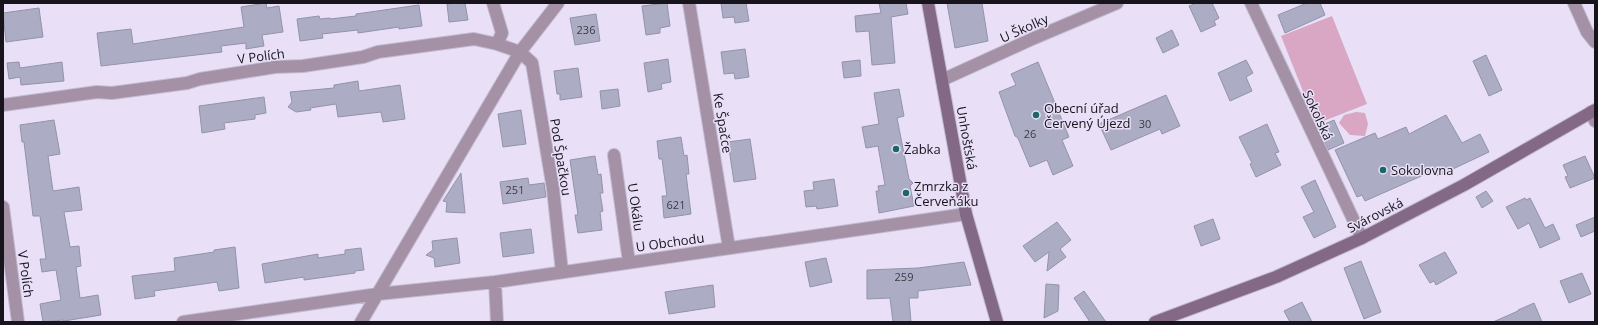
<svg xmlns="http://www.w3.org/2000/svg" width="1598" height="325" viewBox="0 0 1598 325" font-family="'Open Sans',sans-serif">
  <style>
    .green { fill: #d9a6c3 }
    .building { fill: #acadc5; stroke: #9293ab }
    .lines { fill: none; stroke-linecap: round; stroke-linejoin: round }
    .street-casing { stroke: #c3bbd0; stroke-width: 14 }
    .secondary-casing { stroke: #c3bbd0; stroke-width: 14 }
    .street { stroke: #a491a6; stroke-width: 12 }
    .secondary { stroke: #846987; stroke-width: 12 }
    .poi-dot { fill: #19666c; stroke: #e9e0f8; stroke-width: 1.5 }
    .labels { text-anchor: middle; stroke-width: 3; stroke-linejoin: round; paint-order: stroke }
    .number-label { font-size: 11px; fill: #3c3a46 }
    .street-label { font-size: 13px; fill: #17141c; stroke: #e9e0f8 }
    .poi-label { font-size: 13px; fill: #17141c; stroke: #e9e0f8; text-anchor: start }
  </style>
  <rect width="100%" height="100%" fill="#e9e0f8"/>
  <path class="green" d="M1332,16L1367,104L1316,124L1281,36Z
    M1356,112L1365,113L1368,124L1365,136L1350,135L1339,123L1344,115Z"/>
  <path class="building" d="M266,3L267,8L279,6L283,32L262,35L264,46L246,49V43L221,46L222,52L101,66L97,33L131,29L133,44L244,27L241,7Z
    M455,3H465L468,20L449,22L447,4Z
    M667,3L670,26L660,28V33L646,35L642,6Z
    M721,3H746L749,21L735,23L734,17L723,18Z
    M879,3H906L908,14L891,17L895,63L872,65L869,31L856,32L855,16L881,13Z
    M947,3H982L988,41L955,48Z
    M1197,3H1212L1219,18L1214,21L1216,25L1201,32L1189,6Z
    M1307,3H1320L1325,15L1285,33L1278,15Z
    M419,5L422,26L399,29V27L358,33V30L322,34L323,38L300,41L297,19L319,16L320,19L330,18V19L356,16V14Z
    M39,8L43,37L6,42L3,13Z
    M596,14L600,41L575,45L570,18Z
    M1172,30L1179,45L1163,53L1156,38Z
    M745,49L749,77L735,79L734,73L724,74L721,52Z
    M1486,55L1502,90L1489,96L1473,61Z
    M668,59L671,82L661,84L662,89L648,92L644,63Z
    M860,60L861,76L844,78L842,62Z
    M1246,60L1253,73L1246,77L1252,91L1230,101L1218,73Z
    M19,62L20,68L62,62L64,81L21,85L20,77L9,79L7,63Z
    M1038,62L1069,137L1062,140L1073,166L1053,175L1047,160L1030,167L1018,138L1015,136L999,92L1016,85L1011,74Z
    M578,68L582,97L560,100V94H557L554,71Z
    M358,81L359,91L400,85L405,119L383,122L381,112L338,117L336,104L310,108L311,110L296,112L288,107L292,102L290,92L334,88V85Z
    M618,89L620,106L602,109L600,91Z
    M899,89L904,116L897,118L909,179L913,183L910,186L914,206L879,213L876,191H879L878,186L885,185L878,146L866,148L862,127L879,124L874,93Z
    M1166,95L1180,126L1162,134L1160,129L1111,150L1099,124Z
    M264,97L266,113L255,115V119L224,123L225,129L202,133L199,106Z
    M521,110L526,144L503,147L498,114Z
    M1446,115L1462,143L1480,134L1489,152L1438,176L1435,170L1365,201L1362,195L1357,197L1335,150L1375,133L1378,139L1406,127L1409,134Z
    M54,120L60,154L48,156L53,191L79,187L82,210L64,212L70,247L79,246L81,266L76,267L80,298L98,295L101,315L64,321L63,320L43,322L40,304L61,300L56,270L42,272L40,259H46L40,216H33L24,142H22L20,125Z
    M1334,120L1344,143L1328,150L1318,127Z
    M1267,124L1279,152L1275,153L1281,165L1256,177L1250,164L1252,163L1239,137Z
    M681,137L684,156L687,155L689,174H686L691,214L664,218L662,196H667L662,159H659L657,141Z
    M750,139L756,179L734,182L728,142Z
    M595,156L598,175L601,174L603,193H600L603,211L600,212L602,230L578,233L575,215H578L570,160Z
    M1585,156L1595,178L1570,188L1565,177L1568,176L1563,165Z
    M461,173L465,213L446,212L447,202L443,201Z
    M528,178L529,185L544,183L546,197L503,204L500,182Z
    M834,179L838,206L817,209L816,206L806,207L804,191L814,190L813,182Z
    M1315,180L1336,227L1314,238L1303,217L1314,212L1301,187Z
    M1486,191L1493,201L1482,208L1476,197Z
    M1525,198L1526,200L1530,198L1545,228L1553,224L1560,239L1540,248L1529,223L1518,229L1506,207Z
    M1595,217V231L1581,237L1576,225Z
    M1213,219L1220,239L1201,246L1194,226Z
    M1057,222L1071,240L1060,249L1066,257L1047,271L1049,252L1035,262L1023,246Z
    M531,229L534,253L503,257L500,233Z
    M457,238L460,263L435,267L434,258L426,255L433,250L432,241Z
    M235,247L239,288L219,291L217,282L154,291L155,296L135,299L132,276L175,271L174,258L214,252V250Z
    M361,248L364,270L355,271V273L304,280V277L265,283L262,264L318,254V258L345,254V250Z
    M1445,252L1457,273L1436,285L1434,281L1430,283L1419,265Z
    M826,258L832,282L810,287L805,262Z
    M1361,261L1381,312L1364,319L1344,268Z
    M964,262L971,285L918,291V298H909L911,322H893L890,298L867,299V270L918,268Z
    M1582,273L1591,294L1569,303L1560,281Z
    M1046,284L1059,285L1058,311L1044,318Z
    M713,285L715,307L669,314L665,292Z
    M1084,291L1106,322H1090L1074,298Z
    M1302,302L1312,322H1290L1284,311Z
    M1534,303L1542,322H1493L1518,311V310Z"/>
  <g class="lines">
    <g class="street-casing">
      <path id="street" d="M493,3L502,33L497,44
        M689,3L729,248
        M1251,3L1362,238
        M1574,3L1587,32L1595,42
        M942,80L1032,39L1117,3
        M3,105L97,92L112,93L187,83L200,79L275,67L303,66L363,57L378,52L474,39L497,44L520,52L532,63L553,189L562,272
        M1591,112L1595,121
        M614,155L629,262
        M3,207L18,322
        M495,282L497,322
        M183,322L378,294L495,282L966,214
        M361,322L520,52L558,3"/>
    </g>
    <g class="secondary-casing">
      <path id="secondary" d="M928,3L966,214L997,322
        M1155,322L1276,277L1362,238L1464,185L1595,110"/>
    </g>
    <use href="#street" class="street"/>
    <use href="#secondary" class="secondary"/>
  </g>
  <g class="poi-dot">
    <circle cx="1036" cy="115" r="4"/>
    <circle cx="896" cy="149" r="4"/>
    <circle cx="1383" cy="170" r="4"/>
    <circle cx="906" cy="193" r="4"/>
  </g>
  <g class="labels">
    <g class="number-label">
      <text x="586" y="34">236</text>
      <text x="1145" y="128">30</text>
      <text x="1030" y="138">26</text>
      <text x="515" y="194">251</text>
      <text x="676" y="209">621</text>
      <text x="904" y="281">259</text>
    </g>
    <g class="street-label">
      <text transform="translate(1024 28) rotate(-24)" y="5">U Školky</text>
      <text transform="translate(261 56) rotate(-7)" y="5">V Polích</text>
      <text transform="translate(1318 115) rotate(65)" y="5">Sokolská</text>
      <text transform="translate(723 123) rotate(81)" y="5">Ke Špačce</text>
      <text transform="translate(967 138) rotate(80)" y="5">Unhošťská</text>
      <text transform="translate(561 157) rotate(81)" y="5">Pod Špačkou</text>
      <text transform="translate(636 207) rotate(82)" y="5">U Okálu</text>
      <text transform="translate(1375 215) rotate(-27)" y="5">Svárovská</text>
      <text transform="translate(670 242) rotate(-8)" y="5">U Obchodu</text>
      <text transform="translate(26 274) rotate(82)" y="5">V Polích</text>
    </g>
    <g class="poi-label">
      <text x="1044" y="113">Obecní úřad<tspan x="1044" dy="15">Červený Újezd</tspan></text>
      <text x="904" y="154">Žabka</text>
      <text x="1391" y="175">Sokolovna</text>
      <text x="914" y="191">Zmrzka z<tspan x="914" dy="15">Červeňáku</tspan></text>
    </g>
  </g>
  <rect width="1598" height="325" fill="none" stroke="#17141c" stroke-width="8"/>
</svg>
